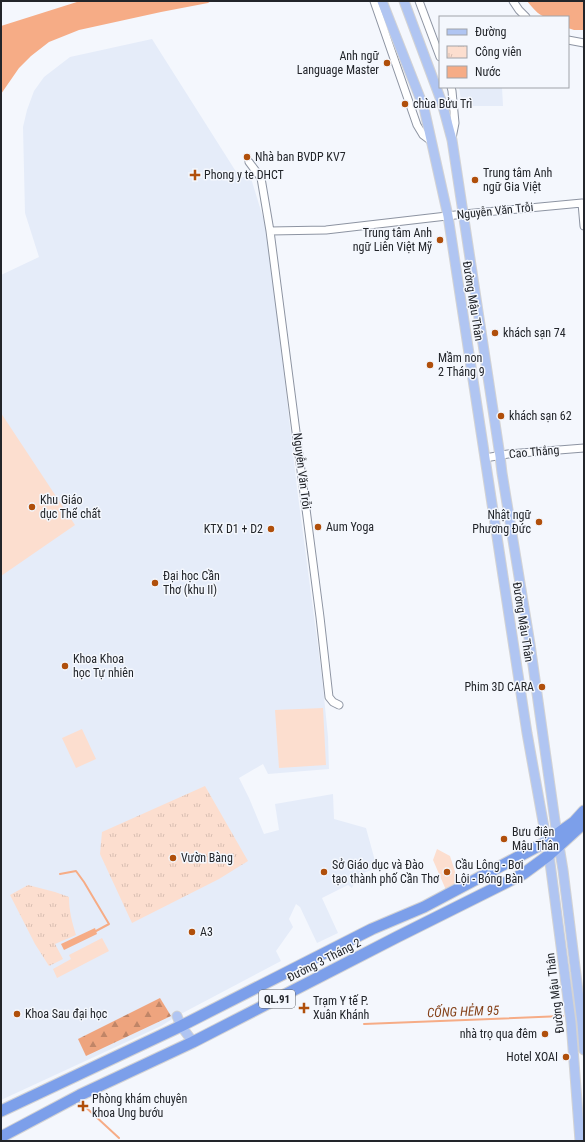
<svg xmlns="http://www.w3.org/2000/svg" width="585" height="1142" viewBox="0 0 585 1142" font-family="'Roboto Condensed',sans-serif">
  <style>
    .built { fill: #e5ecf9 }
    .forest { fill: url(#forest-firs) }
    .park { fill: url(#park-tufts) }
    .garden { fill: #fcdecf }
    .water { fill: #f6ac86 }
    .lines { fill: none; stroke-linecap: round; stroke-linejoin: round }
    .stream { stroke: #f6ac86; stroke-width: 2 }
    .minor-casing { stroke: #8d94a2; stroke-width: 9 }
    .major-casing { stroke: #d3d3d4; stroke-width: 11 }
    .highway-casing { stroke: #d3d3d4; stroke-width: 13 }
    .minor { stroke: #fff; stroke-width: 7 }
    .major { stroke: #b0c5f2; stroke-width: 9 }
    .highway { stroke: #7c9fea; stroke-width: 11 }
    .poi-dot { fill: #b04f0b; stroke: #f4f7fd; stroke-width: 1.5 }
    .labels { text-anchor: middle; stroke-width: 3; stroke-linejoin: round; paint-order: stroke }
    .shield { fill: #f4f7fd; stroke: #616469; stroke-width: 1 }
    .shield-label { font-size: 11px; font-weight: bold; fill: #22252a }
    .poi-label { font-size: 12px; fill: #22252a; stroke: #f4f7fd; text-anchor: start }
    .street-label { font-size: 12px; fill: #22252a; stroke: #f4f7fd }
    .water-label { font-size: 13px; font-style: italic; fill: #85421a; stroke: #f4f7fd }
  </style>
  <defs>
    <pattern id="forest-firs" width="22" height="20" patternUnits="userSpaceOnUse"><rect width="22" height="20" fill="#eea47e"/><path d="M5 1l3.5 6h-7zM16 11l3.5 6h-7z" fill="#c08567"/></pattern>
    <pattern id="park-tufts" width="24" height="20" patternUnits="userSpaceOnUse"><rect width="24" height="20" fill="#fcdecf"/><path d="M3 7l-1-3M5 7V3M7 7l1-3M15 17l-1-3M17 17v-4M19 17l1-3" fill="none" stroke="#d8beb2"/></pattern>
  </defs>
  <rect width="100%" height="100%" fill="#f4f7fd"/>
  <path class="built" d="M152,39L240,178L250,175L265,224L269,241L297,488L322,677L328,737L329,769L268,774L263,764L239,778L249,798L264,834L279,830L275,804L333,794L334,819L366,828L377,868L358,875L352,888L348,885L322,898L338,933L317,943L300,907L296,904L289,919L293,927L276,951L281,961L177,1016L161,1026L1,1100V275L39,257L25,213L23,127L27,110L34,91L44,77L70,57Z
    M459,87H502L503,106H462Z"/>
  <path class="forest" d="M160,998L171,1016L86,1056L78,1039Z"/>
  <path class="park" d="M205,786L248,861L219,879L132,923L100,854L102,832Z
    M28,885L55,892L69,897C69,911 72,922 76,935L55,944L63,959L49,966L35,944L10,895Z"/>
  <path class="garden" d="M1,413L75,525L1,576Z
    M323,708L326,765L279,768L275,710Z
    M82,729L96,759L76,768L62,738Z
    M437,849L450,856L459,884L446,890L433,860Z
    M102,938L109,951L57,978L53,969L71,959L69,955Z"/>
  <path class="water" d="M80,1H211L208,3L161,12L79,30L49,42L31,56L19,68L1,94V26Z
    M527,1H584V30H574L568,28V17C544,17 543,21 527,1Z
    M95,928L97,934L64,950L61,944Z"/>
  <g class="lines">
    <path class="stream" d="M60,874L76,871L84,882L109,924L96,931
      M364,1024L563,1016
      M80,1102L119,1138"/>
    <g class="minor-casing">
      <path id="minor" d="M374,1L417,125L423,135L431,141
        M419,1L440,57
        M513,1L519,10L526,17
        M568,40L584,43
        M451,87L452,91L455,123L452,138
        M249,162L261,178L270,231L320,617L329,697L333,702L339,705
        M270,231L326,230L464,214L582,203L584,226
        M485,458L508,454L584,448"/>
    </g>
    <g class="major-casing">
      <path id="major" d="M382,1L424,108L448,216L527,733L549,855L571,1022L580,1141
        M404,1L442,103L452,140L500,456L502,473L530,644L556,828L563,870L582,1023L584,1050
        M177,1016L181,1026L193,1042"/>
    </g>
    <g class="highway-casing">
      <path id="highway" d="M1,1111L181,1026L372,929L424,907L546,842L574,822L584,811
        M1,1137L80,1095L193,1042L397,937L523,874L549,855L584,823"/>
    </g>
    <use href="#minor" class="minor"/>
    <use href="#major" class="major"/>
    <use href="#highway" class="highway"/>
  </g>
  <g class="poi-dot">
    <circle cx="387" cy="63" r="4"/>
    <circle cx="405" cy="104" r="4"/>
    <circle cx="247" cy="157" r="4"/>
    <path d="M193 169h4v4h4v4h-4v4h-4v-4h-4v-4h4z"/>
    <circle cx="475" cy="180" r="4"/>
    <circle cx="440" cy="240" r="4"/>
    <circle cx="495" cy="333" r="4"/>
    <circle cx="430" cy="365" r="4"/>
    <circle cx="501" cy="416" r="4"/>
    <circle cx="32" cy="507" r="4"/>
    <circle cx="539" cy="522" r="4"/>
    <circle cx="318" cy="527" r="4"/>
    <circle cx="271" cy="529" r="4"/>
    <circle cx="155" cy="583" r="4"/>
    <circle cx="65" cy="666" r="4"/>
    <circle cx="542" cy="687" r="4"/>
    <circle cx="504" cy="839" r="4"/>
    <circle cx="173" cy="858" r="4"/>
    <circle cx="324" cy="872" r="4"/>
    <circle cx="447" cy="872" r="4"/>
    <circle cx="192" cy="932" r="4"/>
    <path d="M302 1002h4v4h4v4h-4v4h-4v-4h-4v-4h4z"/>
    <circle cx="17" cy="1014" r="4"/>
    <circle cx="545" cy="1034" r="4"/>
    <circle cx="566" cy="1057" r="4"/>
    <path d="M81 1100h4v4h4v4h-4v4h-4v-4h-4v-4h4z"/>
  </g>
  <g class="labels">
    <rect class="shield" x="259" y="990" width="36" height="18" rx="3"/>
    <g class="shield-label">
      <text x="277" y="1003">QL.91</text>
    </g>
    <g class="poi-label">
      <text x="379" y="60" text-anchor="end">Anh ngữ<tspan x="379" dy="14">Language Master</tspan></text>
      <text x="413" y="108">chùa Bửu Trì</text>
      <text x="255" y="161">Nhà ban BVDP KV7</text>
      <text x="483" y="177">Trung tâm Anh<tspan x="483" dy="14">ngữ Gia Việt</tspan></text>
      <text x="204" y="179">Phong y te DHCT</text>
      <text x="432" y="237" text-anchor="end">Trung tâm Anh<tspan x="432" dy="14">ngữ Liên Việt Mỹ</tspan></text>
      <text x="503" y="337">khách sạn 74</text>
      <text x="438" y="362">Mầm non<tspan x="438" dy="14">2 Tháng 9</tspan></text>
      <text x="509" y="420">khách sạn 62</text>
      <text x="40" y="504">Khu Giáo<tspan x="40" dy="14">dục Thể chất</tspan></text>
      <text x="531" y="519" text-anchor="end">Nhật ngữ<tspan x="531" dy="14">Phương Đức</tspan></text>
      <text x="326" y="531">Aum Yoga</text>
      <text x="263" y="533" text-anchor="end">KTX D1 + D2</text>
      <text x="163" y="580">Đại học Cần<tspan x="163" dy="14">Thơ (khu II)</tspan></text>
      <text x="73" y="663">Khoa Khoa<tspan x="73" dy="14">học Tự nhiên</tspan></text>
      <text x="534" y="691" text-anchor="end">Phim 3D CARA</text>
      <text x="512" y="836">Bưu điện<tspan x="512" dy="14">Mậu Thân</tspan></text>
      <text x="181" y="862">Vườn Bàng</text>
      <text x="332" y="869">Sở Giáo dục và Đào<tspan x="332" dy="14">tạo thành phố Cần Thơ</tspan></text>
      <text x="455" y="869">Cầu Lông - Bơi<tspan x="455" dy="14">Lội - Bóng Bàn</tspan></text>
      <text x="200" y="936">A3</text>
      <text x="313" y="1005">Trạm Y tế P.<tspan x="313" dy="14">Xuân Khánh</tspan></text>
      <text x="25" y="1018">Khoa Sau đại học</text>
      <text x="537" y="1038" text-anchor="end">nhà trọ qua đêm</text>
      <text x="558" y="1061" text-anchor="end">Hotel XOAI</text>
      <text x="92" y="1103">Phòng khám chuyên<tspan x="92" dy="14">khoa Ung bướu</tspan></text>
    </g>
    <g class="street-label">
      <text transform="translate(495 211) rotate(-6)" y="4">Nguyễn Văn Trỗi</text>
      <text transform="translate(473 301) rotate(81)" y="4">Đường Mậu Thân</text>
      <text transform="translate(534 452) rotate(-5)" y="4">Cao Thắng</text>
      <text transform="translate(302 471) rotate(83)" y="4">Nguyễn Văn Trỗi</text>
      <text transform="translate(523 622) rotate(81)" y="4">Đường Mậu Thân</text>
      <text transform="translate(324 960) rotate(-27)" y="4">Đường 3 Tháng 2</text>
      <text transform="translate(555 993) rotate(-97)" y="4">Đường Mậu Thân</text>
    </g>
    <g class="water-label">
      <text transform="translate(463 1011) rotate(-2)" y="5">CỐNG HẺM 95</text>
    </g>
  </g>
  <rect width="585" height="1142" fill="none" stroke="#22252a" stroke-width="4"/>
  <rect x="439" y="16" width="130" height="72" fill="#f4f7fd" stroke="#a0a3a9"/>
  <rect x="447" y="29" width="20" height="6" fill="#b0c5f2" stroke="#a0a3a9"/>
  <text x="475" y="36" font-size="12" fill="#22252a">Đường</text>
  <rect x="447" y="46" width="20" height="12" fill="url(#park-tufts)" stroke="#a0a3a9"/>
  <text x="475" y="56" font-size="12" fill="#22252a">Công viên</text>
  <rect x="447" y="66" width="20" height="12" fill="#f6ac86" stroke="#a0a3a9"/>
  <text x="475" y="76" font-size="12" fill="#22252a">Nước</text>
</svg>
